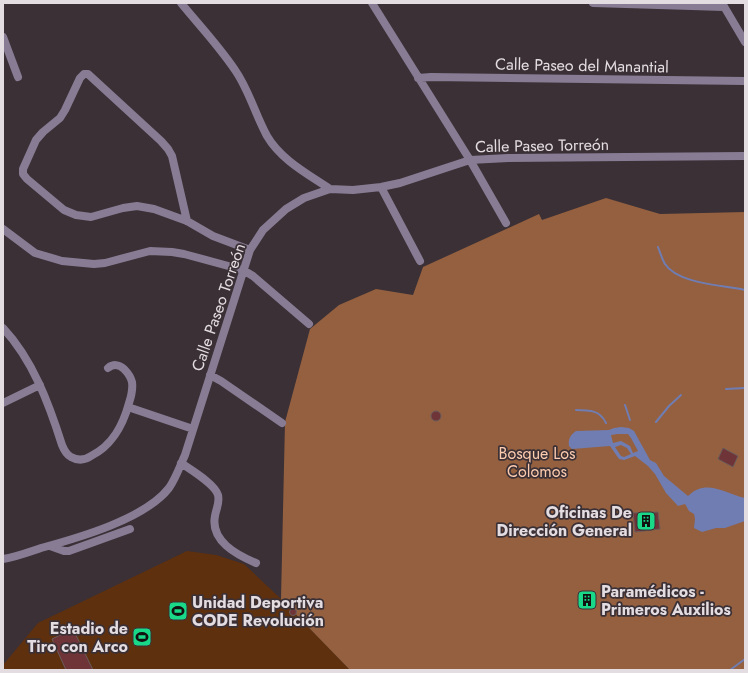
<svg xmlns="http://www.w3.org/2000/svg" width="748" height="673" viewBox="0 0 748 673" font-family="Jost,sans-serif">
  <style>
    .green { fill: #5f300e }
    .forest { fill: #94603f }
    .water { fill: #707db2; fill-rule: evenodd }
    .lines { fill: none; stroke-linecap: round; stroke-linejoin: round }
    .stream { stroke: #707db2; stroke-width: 2 }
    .building { fill: #6f3438; stroke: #6a5c5c }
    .street { stroke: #877c93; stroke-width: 8 }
    .labels { text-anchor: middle; stroke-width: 3.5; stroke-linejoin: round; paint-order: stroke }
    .street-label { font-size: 16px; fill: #e3dce0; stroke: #3a3036 }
    .park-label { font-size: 16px; fill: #fdccaf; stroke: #3a3036 }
    .poi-label { font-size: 16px; font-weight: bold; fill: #e3dce0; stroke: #3a3036; text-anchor: end }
  </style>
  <rect width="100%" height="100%" fill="#3a3036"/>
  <path class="green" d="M187,551L216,555L244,564L281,599L350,670H3V665L38,623Z"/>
  <path class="forest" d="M606,198L660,214L745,212V670H350L281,599L285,422L310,329L339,305L376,289L413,295L423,267L539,214L542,220Z"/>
  <path class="water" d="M621,427L629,428L634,431L650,460L656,463L664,476L688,496C706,478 724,493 745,498V521L725,528H716L702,532L694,528L695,519L694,514L689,511L685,504L678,506L666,493L655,474L648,466L635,456L624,460L619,459L610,446L572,449L569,446C568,440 570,435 576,431L609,430L614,428ZM618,434H628L631,438L638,451L633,453L630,446L621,441L613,443L611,435ZM621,445L627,448L631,454L624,457L621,456L615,447Z"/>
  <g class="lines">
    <path class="stream" d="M658,247C660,252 662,259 665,264C678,284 723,285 745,290
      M726,389L745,388
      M625,405L630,420
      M576,410C589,410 600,410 606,423
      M656,422L669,406L681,395
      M730,670L745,659"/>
  </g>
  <path class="building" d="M431 416a5 5 0 1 1 10 0a5 5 0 1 1-10 0Z
    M723,448L738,456L733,467L718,459Z
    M658,512L660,529L635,532L633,513Z
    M289.5 612a3.5 3.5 0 1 1 7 0a3.5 3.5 0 1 1-7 0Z
    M73,629L93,670H66L52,639Z"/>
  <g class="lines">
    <path class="street" d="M181,3C199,25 219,46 235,70C249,90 255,114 267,136C281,160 308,174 330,189
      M372,3L470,160L506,223
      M593,3L724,7
      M722,3L745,42
      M3,37L18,77
      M418,78L431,77L745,81
      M381,187L420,261
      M187,221L172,156L168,149L161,141L88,74H84L80,78L65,110L60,118L43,132L36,140L23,169V174L27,179L64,210L76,215L91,217L123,208L137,206L154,209L187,221L213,236L250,250
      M3,229L35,253L62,261L94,264L105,263L150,251L172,252L184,254L243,270L253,276L309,324
      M3,328C33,360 49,404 62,445C64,450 67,455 71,457C78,461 85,460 91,456C113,445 123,425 129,403C131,397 133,389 132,382C131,378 127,372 124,369C119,364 113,364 108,368
      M210,375L221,381L282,423
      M3,403L40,385
      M128,407L193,429
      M181,463C191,470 215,484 218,495C220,503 216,509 215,516C210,541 237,555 256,563
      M50,546L64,551H69L130,529
      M3,559C16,557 29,552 41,548C78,538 145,519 169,488C176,478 180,466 185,455L250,250L263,230L286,209L304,198L330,189L353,190L381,187L400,183L470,160L508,158L745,156"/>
  </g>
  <defs>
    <g id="building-square" transform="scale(1)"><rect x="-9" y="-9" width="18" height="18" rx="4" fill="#19d988" stroke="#3a3036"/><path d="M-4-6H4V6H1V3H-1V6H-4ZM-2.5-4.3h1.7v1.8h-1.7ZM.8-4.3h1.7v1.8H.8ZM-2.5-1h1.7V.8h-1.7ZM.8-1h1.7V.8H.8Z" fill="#111"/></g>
    <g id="stadium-square" transform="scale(1)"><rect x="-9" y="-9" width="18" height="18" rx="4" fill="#19d988" stroke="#3a3036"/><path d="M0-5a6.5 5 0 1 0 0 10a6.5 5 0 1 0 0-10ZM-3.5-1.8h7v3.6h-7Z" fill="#111"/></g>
  </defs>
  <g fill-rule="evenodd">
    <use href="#building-square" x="646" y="521"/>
    <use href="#building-square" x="587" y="600"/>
    <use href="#stadium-square" x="178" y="611"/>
    <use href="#stadium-square" x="142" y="637"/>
  </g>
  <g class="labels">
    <g class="street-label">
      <text transform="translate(582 65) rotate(1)" y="6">Calle Paseo del Manantial</text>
      <text transform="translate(542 145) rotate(-1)" y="6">Calle Paseo Torreón</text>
      <text transform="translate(218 307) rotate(-71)" y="6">Calle Paseo Torreón</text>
    </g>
    <g class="park-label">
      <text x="537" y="459">Bosque Los<tspan x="537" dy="18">Colomos</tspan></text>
    </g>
    <g class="poi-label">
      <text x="632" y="518">Oficinas De<tspan x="632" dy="18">Dirección General</tspan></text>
      <text x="601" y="597" text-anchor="start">Paramédicos -<tspan x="601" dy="18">Primeros Auxilios</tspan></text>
      <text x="192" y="608" text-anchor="start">Unidad Deportiva<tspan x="192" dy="18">CODE Revolución</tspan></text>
      <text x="128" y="634">Estadio de<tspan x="128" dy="18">Tiro con Arco</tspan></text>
    </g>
  </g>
  <rect width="748" height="673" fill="none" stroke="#e3dce0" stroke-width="8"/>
</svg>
